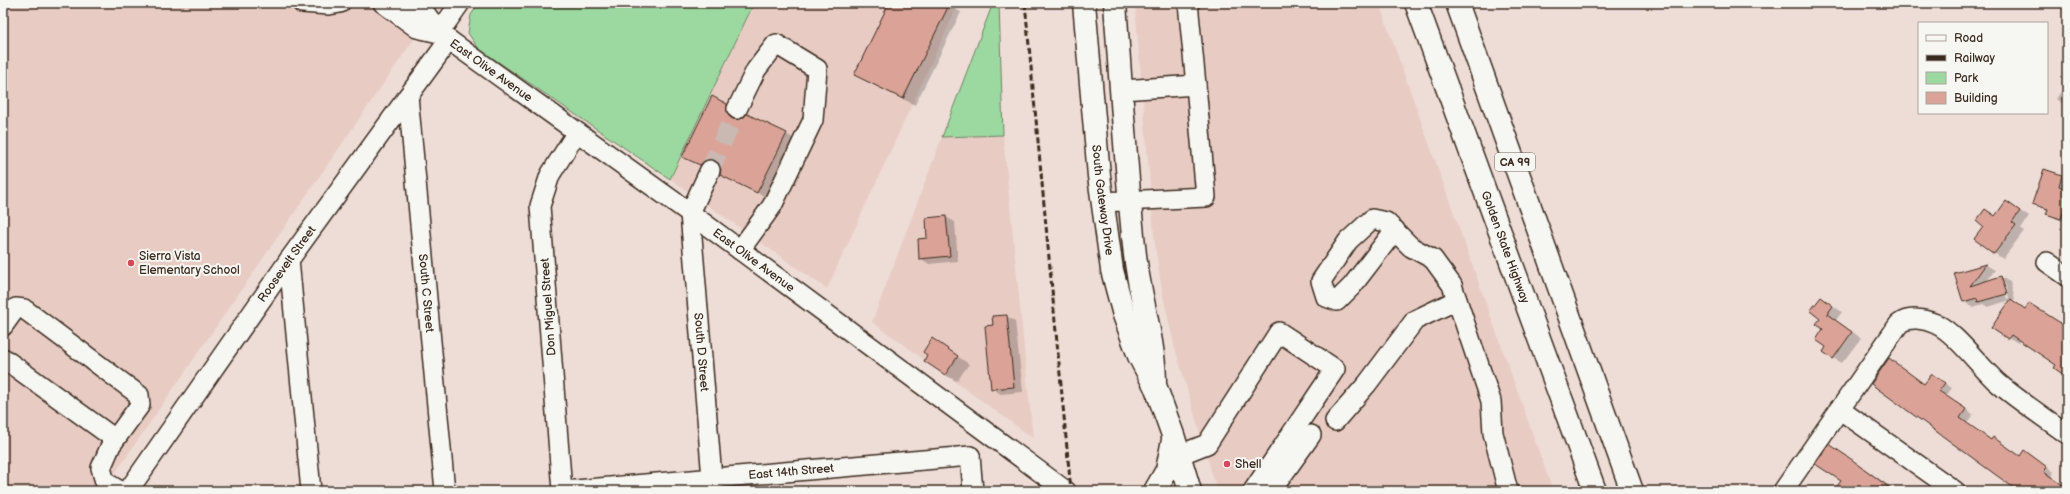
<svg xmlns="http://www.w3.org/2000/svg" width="2070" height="494" viewBox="0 0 2070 494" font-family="'Balsamiq Sans',sans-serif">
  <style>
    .built { fill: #e8ccc4 }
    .green { fill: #9cd9a1; stroke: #6c8260 }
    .shadow { fill: #0003; fill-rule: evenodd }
    .building { fill: #dba397; stroke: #3b2a1e }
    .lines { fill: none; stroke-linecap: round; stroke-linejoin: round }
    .minor-tunnel { stroke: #cab9b2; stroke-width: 19; stroke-dasharray: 19 10; stroke-linecap: butt }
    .minor-casing { stroke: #3b2a1e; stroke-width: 22 }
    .major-casing { stroke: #3b2a1e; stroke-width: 25 }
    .highway-casing { stroke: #3b2a1e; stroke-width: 25 }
    .minor { stroke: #f6f6f2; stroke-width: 19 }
    .major { stroke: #f6f6f2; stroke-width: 22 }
    .highway { stroke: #f6f6f2; stroke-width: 22 }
    .rail { stroke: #3b2a1e; stroke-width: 3; stroke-dasharray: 6 3; stroke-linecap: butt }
    .poi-dot { fill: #d1495b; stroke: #f6f6f2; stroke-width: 1.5 }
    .labels { text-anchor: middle; stroke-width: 4; stroke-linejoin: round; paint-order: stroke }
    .shield { fill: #f6f6f2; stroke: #73675e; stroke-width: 1 }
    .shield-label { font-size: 11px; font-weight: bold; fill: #3b2a1e }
    .street-label { font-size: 12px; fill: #3b2a1e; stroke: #f6f6f2 }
    .poi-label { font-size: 12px; fill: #3b2a1e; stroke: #f6f6f2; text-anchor: start }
  </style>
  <rect width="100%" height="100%" fill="#eeddd7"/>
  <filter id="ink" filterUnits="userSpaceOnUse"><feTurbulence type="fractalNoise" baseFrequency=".025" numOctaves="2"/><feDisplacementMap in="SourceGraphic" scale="8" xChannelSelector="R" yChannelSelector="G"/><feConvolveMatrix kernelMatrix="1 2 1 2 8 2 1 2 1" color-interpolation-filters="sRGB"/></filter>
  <g filter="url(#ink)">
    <path class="built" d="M3,3H372L417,35L103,491H3Z
      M754,3H949L957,7L827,289L670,179Z
      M1136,3H1379L1553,491H1217L1174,345L1162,292L1155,246L1135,6Z
      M1003,135L1033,438L872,322L942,137Z"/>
    <path class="green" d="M479,3H754L670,179L478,48L468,33L471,15Z
      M993,3H999L1003,135L942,137Z"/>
    <path class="shadow" d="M891,3H945L961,12L915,105L868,82Z
      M2067,83V107L2056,99Z
      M727,105L739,112V120L786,134L798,141L770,199L733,181L720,166L713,171L696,163Z
      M2045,170L2067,179V223L2057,219L2048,214L2049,211L2033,203Z
      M2007,202L2029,217L2021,228L2024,231L2003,259L1994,253L1985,227V210L1996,216Z
      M946,217L955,222L958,261L929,264L920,258Z
      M1986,265L1995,270L1986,282L2001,277L2010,282L2015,299L2011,300L2026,309L2061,324L2064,320L2067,322V376L2057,365L2020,340L2018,343L2009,338L2011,300L1988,307L1983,304L1973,307L1964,302L1955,274ZM2002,283H2005L2009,298L2007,299Z
      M1821,298L1842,312L1836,320L1861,338L1842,363L1833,358L1828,347L1821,318Z
      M1006,316L1015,321L1023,392L1001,394L992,389L994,326Z
      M933,340L969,364L957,381L945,375Z
      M1889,359L1925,385L1932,375L1952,388L1946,396L1973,414L1967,423L1992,441L2001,443L2021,457L2032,456L2054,472L2051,477L2067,488V491H2020Z
      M1836,449L1897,491H1834L1841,481Z"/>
    <path class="building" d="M889,3H950L903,99L854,75Z
      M712,96L727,104L728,115L733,119L743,118L747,114L787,133L757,193L720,175L721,169L715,160L709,159L700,165L682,157Z
      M2044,169L2062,175L2059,186L2067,189V201L2061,219L2046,214L2048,209L2032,204Z
      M2006,201L2020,211L2012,222L2016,225L1994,254L1974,239L1983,227L1976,221L1985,209L1995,216Z
      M946,216L950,256L919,259L918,239L927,238L926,218Z
      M1986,264L1970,286L2001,276L2007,294L1978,302L1977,298L1963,302L1954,273Z
      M1821,297L1833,306L1827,314L1852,332L1833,359L1823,352L1826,347L1816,340L1823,329L1816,324L1820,319L1810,311Z
      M2011,299L2025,309L2029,303L2067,327V377L2054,368L2056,365L2011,335L2008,339L1991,328Z
      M1007,315L1014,387L991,389L985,326L993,325L992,316Z
      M932,338L958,356L945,375L924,361L927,355L923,352Z
      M1889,358L1924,384L1932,374L1945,383L1939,391L1966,409L1960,418L1991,440L1993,437L2020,456L2024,450L2047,467L2044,472L2067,488V491H2018L1871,384Z
      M1829,444L1851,459L1894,491H1833L1841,481L1815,464Z"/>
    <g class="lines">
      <path class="minor-tunnel" d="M710,170L737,109"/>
      <g class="minor-casing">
        <g id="minor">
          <path d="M302,3L329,5L340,3"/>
          <path d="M383,3L417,28L439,33"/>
          <path id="s1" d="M412,3L426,14L439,33L690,213L1066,491"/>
          <path d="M1188,3L1196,85"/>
          <path d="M439,33L460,3"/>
          <path id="s2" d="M408,96L445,491"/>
          <path d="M737,109L756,70L776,44L817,69L813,120L772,206L740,250"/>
          <path id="s3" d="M710,170L690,213L713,490"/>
          <path d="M1102,202L1206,197L1196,85L1122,90"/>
          <path d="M1395,230L1352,286L1337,301L1326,297L1321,281L1348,241L1372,219L1386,222L1411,247L1433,259L1452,285L1491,401L1493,433L1508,491"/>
          <path d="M289,260L311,491"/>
          <path d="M2047,262L2067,276"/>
          <path d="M3,326L16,308L24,309L139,395L140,405L111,445L101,468L105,482L120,491"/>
          <path d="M3,358L115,439"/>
          <path d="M1839,409L1955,491"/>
          <path d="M1335,421L1367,384L1415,320L1457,300"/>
          <path d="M1179,455L1207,444L1279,332L1335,369L1253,491"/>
          <path d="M970,456L973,491"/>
          <path id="s4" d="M128,491L289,260L449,40"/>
          <path d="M562,491L540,206L550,175L577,132"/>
          <path id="s5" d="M564,491L970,456"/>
          <path d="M1271,491L1311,435"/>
          <path d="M1783,491L1899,324C1909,316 1925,319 1936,324C1956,333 1980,367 1998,383C2019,401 2044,417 2067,434"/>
        </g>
      </g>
      <g class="major-casing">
        <g id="major">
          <path id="s6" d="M1084,3L1099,176L1112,270L1124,315L1139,356L1156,388L1173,435L1190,491"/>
          <path d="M1115,3C1121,87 1126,172 1135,255C1140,298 1154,338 1155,381"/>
          <path d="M1155,491L1167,470L1173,440"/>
        </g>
      </g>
      <g class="highway-casing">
        <g id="highway">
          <path id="s7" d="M1416,3L1595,491"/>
          <path d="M1457,3L1632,491"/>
        </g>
      </g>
      <use href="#minor" class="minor"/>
      <use href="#major" class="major"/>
      <use href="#highway" class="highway"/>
      <path class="rail" d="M1025,3L1071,491"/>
    </g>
  </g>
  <g class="poi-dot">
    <circle cx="131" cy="263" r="4"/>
    <circle cx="1227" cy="464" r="4"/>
  </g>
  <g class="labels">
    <rect class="shield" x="1495" y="153" width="40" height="18" rx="3"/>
    <g class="shield-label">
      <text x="1515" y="166">CA 99</text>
    </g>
    <g class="street-label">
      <text dy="4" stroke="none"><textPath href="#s1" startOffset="105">East Olive Avenue</textPath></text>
      <text dy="4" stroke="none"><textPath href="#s6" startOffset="198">South Gateway Drive</textPath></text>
      <text dy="4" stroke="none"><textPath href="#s7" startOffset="260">Golden State Highway</textPath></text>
      <text dy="4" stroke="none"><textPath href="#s1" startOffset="429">East Olive Avenue</textPath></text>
      <text dy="4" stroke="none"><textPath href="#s4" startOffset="277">Roosevelt Street</textPath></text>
      <text dy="4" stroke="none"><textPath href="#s2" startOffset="198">South C Street</textPath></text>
      <text transform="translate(548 307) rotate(-94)" y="4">Don Miguel Street</text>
      <text dy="4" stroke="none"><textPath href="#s3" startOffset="187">South D Street</textPath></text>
      <text dy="4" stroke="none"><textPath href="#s5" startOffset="228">East 14th Street</textPath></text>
    </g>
    <g class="poi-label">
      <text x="139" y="260">Sierra Vista<tspan x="139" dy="14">Elementary School</tspan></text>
      <text x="1235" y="468">Shell</text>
    </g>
  </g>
  <rect width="2070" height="494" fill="none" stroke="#f6f6f2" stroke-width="16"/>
  <rect x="8" y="8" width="2054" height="478" fill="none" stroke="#3b2a1e" stroke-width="1.5" filter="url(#ink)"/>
  <rect x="1918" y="22" width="130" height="92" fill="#f6f6f2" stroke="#aba49d"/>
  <rect x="1926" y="35" width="20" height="6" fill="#f6f6f2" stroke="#aba49d"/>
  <text x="1954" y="42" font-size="12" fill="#3b2a1e">Road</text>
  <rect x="1926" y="55" width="20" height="6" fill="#3b2a1e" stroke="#aba49d"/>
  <text x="1954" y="62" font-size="12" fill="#3b2a1e">Railway</text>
  <rect x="1926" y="72" width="20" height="12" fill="#9cd9a1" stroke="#aba49d"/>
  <text x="1954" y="82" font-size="12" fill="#3b2a1e">Park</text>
  <rect x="1926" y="92" width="20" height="12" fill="#dba397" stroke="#aba49d"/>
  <text x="1954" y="102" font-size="12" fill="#3b2a1e">Building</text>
</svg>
